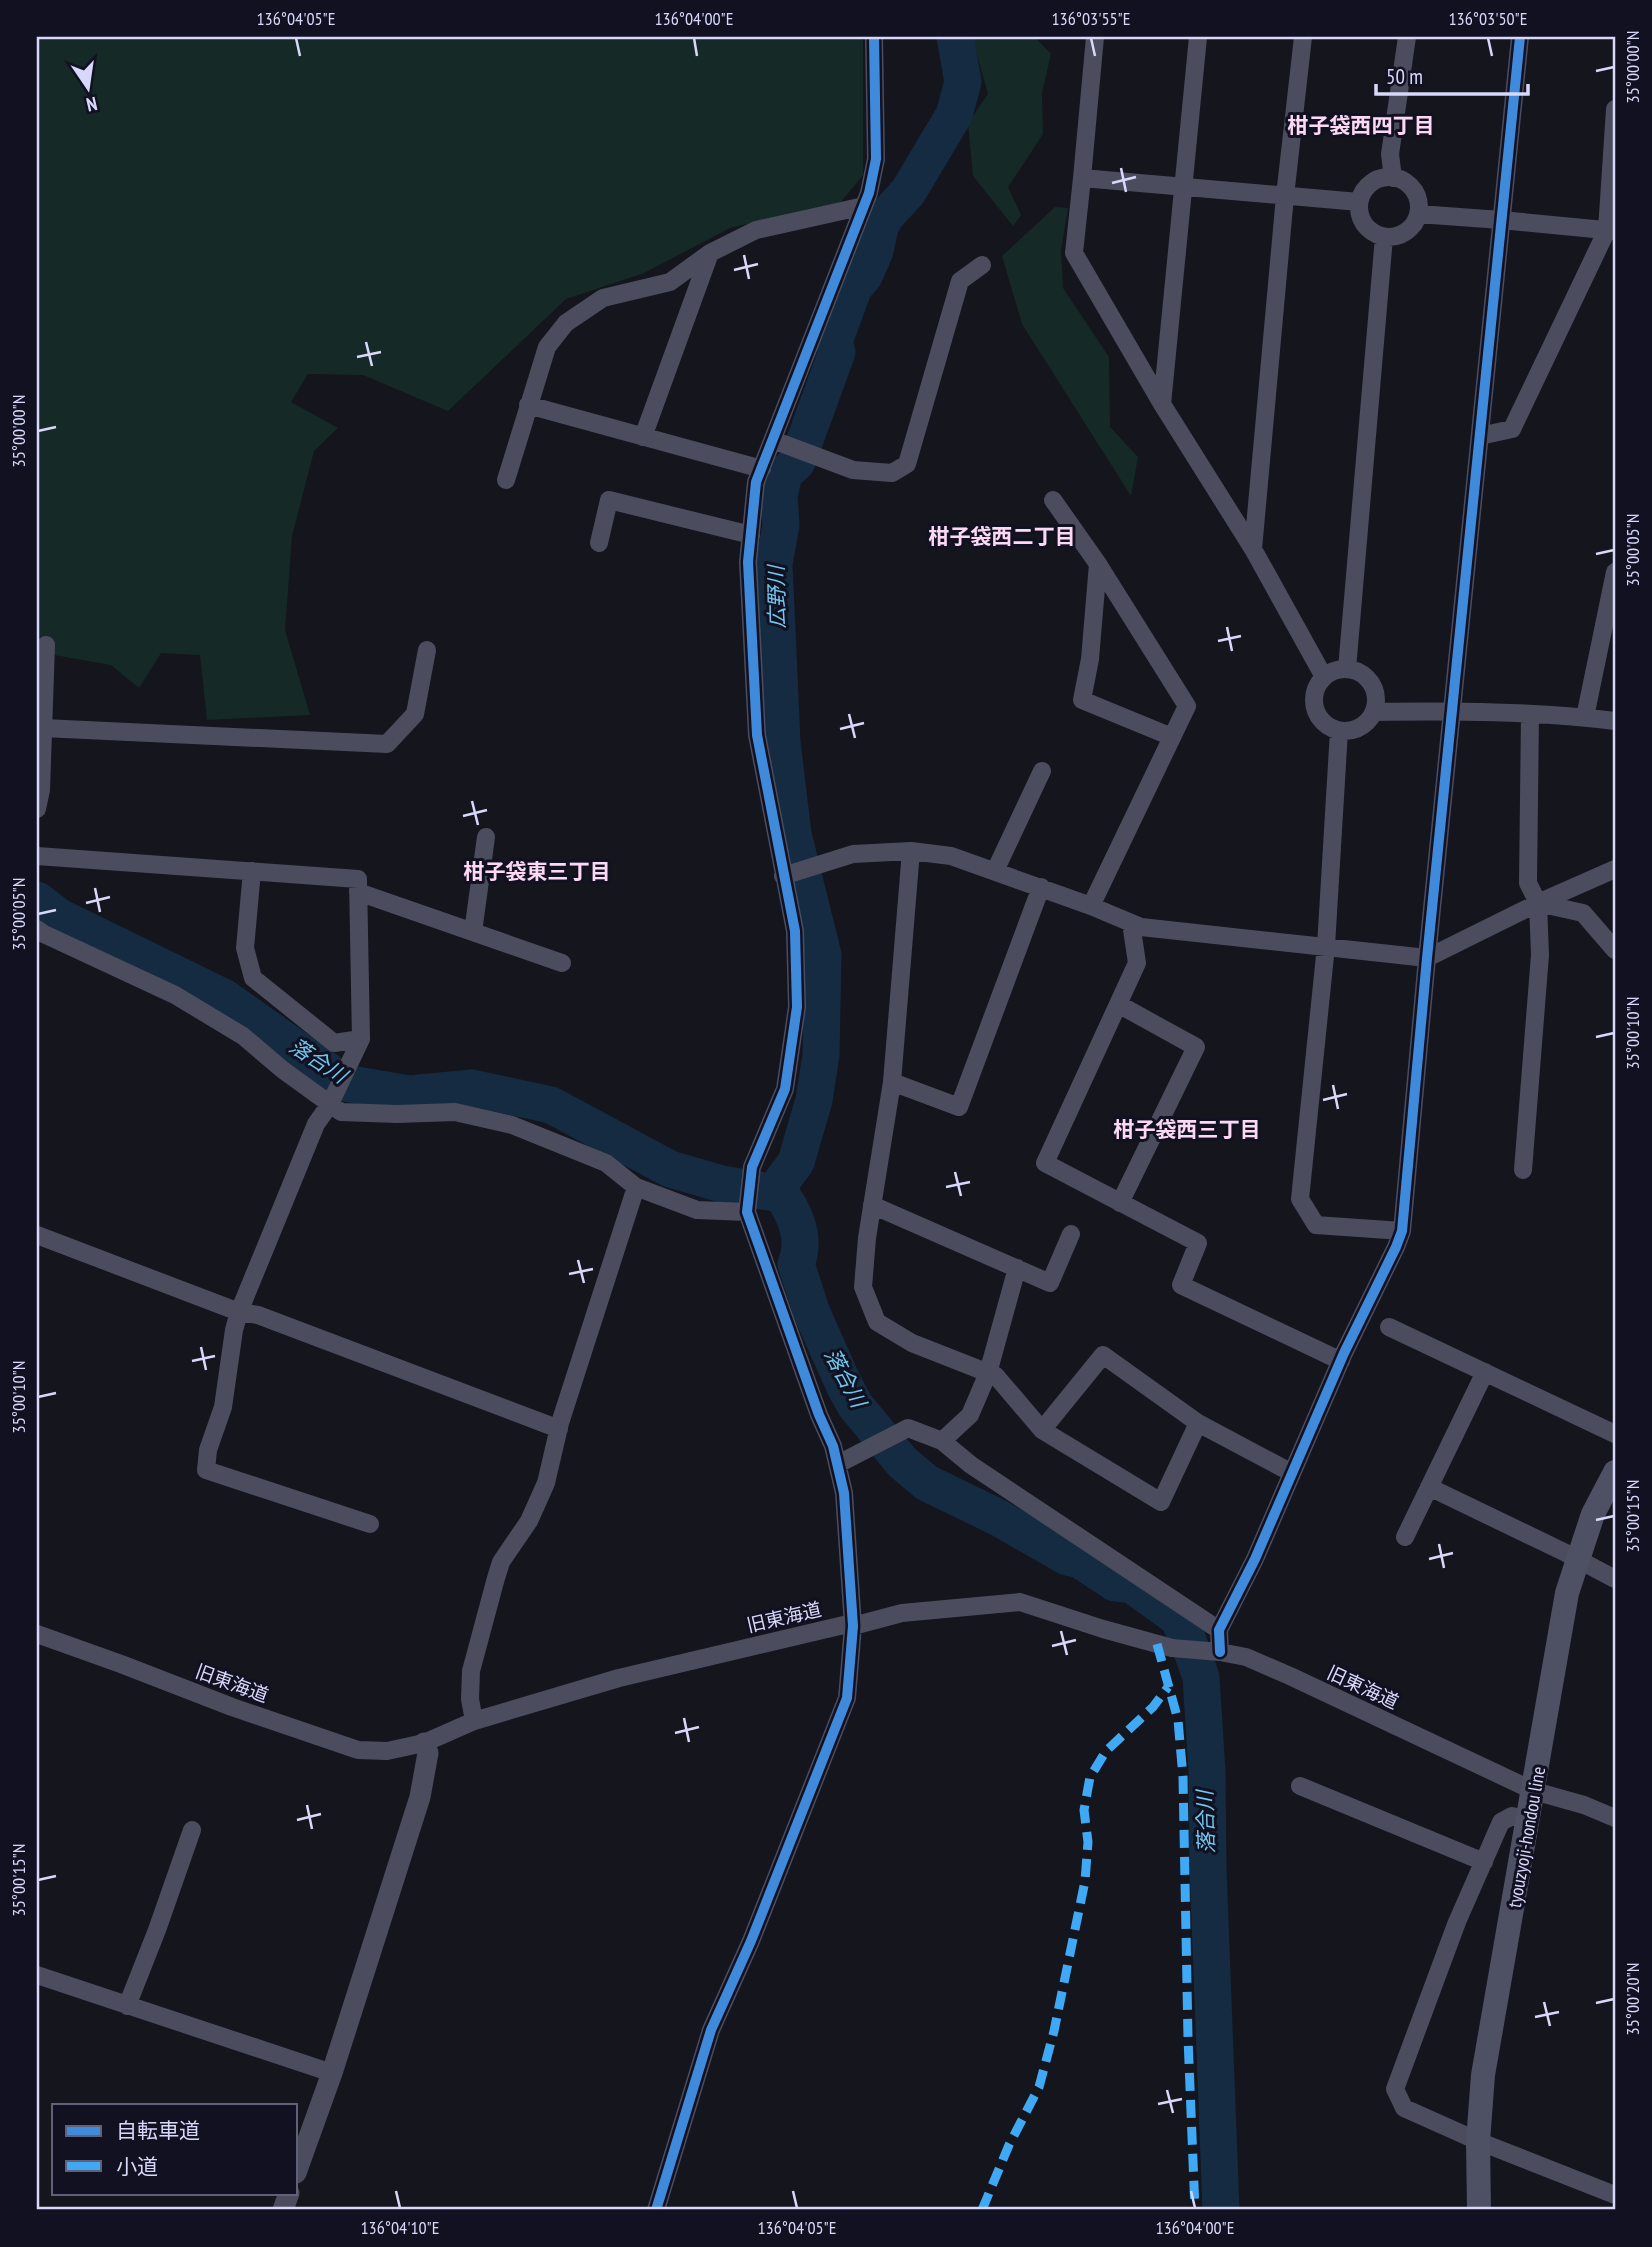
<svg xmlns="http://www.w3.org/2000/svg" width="1652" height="2247" viewBox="0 0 1652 2247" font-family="'PT Sans Narrow','Noto Sans JP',sans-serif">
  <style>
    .green { fill: #152926 }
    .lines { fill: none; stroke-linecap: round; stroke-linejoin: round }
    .river { stroke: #142b41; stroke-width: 37 }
    .minor { stroke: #4b4d5e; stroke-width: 18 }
    .tertiary { stroke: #4b4d5e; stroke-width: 21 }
    .secondary { stroke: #4e5064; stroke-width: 24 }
    .quiet { stroke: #3fa9f5; stroke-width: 9; stroke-dasharray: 18 9; stroke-linecap: butt }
    .cycleway-casing { stroke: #112; stroke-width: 15 }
    .cycleway { stroke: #408adc; stroke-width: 10 }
    .ticks { fill: none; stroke: #d7d8fa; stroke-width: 2.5 }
    .labels { text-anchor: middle; stroke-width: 6; stroke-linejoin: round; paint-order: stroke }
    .street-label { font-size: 19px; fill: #d7d8fa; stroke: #112 }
    .neighbourhood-label { font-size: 21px; font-weight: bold; fill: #fbd9f3; stroke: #112 }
    .water-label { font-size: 21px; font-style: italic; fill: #71c7ee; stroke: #112 }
    .neatline { fill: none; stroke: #d7d8fa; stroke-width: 2.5 }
    .ticks-label { font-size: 18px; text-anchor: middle; fill: #d7d8fa }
  </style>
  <rect width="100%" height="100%" fill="#15151e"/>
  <path class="green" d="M37,37H860L863,41V175L841,202L730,228L644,273L566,299L448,411L363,375L308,374L291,402L338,428L314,451L292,536L285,630L310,715L207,720L200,655L161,653L139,688L111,665L37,652Z
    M972,37H1035L1051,54L1042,93L1043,134L1008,187L1021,215L1013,226L973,176L968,123L988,94Z
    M1055,207L1068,208L1061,250L1063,288L1109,357L1110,427L1138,457L1131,496L1022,324L1002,256Z"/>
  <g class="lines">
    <path class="river" d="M37,900L59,917L225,998L345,1083L409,1094L472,1088L551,1105L670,1169L722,1184L781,1194C796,1215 806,1240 796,1264L812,1313L844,1385L855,1405L902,1462L927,1483L999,1518L1067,1557L1080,1560L1115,1583L1132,1585L1178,1618L1186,1635L1201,1677L1207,1772L1208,1868L1221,2210
      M781,1194L782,1181L796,1162L814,1100L821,1055L823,955L793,834L782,742L774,564L781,525L779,496L784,474L797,462L837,352L834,342L854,287L864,276L875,251L880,227L885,217L908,192L954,115L963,82L955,37"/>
    <path class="minor" d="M1359 207a30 30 0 1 1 60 0a30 30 0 1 1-60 0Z
      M1082,178L1095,37
      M1393,178L1390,154L1407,37
      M1418,214L1501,220L1615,231
      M1162,404L1198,37
      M528,405L762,469
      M1480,436L1512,429L1607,230L1615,109
      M643,437L710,253
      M773,440L853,470L892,473L907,464L960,281L982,265
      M506,480L547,347L566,323L603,298L670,282L710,253L756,230L864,206
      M1053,500L1098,564L1187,706L1091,906
      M599,543L609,500L751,535
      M1253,549L1285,196L1303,37
      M1098,564L1090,659L1082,700L1172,737
      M1347,669L1384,237
      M1314 700a31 31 0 1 1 62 0a31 31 0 1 1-62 0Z
      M1324,677L1253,549L1162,404L1074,253L1082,178L1359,202
      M1374,712C1454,711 1535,711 1615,721
      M1585,717L1615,572
      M43,728L387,744L415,714L427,650
      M1339,731L1326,946L1300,1199L1316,1225L1402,1231
      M37,809L41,790L46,645
      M911,851L892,1082L867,1238L863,1287L877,1322L912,1343L996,1376L1042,1430L1161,1502L1198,1423
      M37,856L358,879L361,1039L330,1104L316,1124L239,1312L37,1235
      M252,871L245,948L253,978L334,1043L361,1039
      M995,871L1042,771
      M783,876L853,854L911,851L951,856L1091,906L1141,927L1427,958L1538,903L1615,869
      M358,892L562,963
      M1538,903L1583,913L1615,950
      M1131,923L1137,963L1045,1163L1198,1243L1181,1285L1341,1361
      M37,929L44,934L175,995L243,1036L283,1070L341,1112L397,1114L455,1112L512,1125L606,1163L636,1187L697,1210L747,1212
      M473,932L486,837
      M1118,1004L1196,1047L1120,1203
      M892,1082L959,1107L1041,887
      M1523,1170L1540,955L1538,903L1528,883L1530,715
      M872,1205L1050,1283L1071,1234
      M1389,1327L1615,1434
      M1042,1430L1103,1355L1198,1423L1292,1473
      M942,1441L971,1465L1219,1630
      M838,1464L908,1428L942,1441L970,1415L988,1373L1017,1268
      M1429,1487L1566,1553L1615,1579
      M370,1524L206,1470L208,1450L223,1407L234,1330L239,1312L258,1315L559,1429
      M1405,1537L1485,1372
      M37,1634L121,1664L232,1707L358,1750L387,1751L424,1743L474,1721L619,1678L848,1624L853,1626L902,1613L1020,1602L1103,1629L1172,1648L1220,1652L1246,1657L1290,1676L1534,1791L1584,1805L1615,1818
      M1220,1652L1219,1630L1255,1559L1344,1353L1396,1247L1402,1231L1427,958L1520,37
      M474,1721L470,1699L471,1671L496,1578L501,1562L529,1521L546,1483L560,1423L636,1187
      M1300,1786L1484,1862
      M1529,1820L1512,1816L1501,1822L1457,1922L1395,2089L1404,2108L1478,2141L1615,2195
      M37,1975L332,2073
      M127,2006L157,1930L192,1830
      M656,2210L711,2030L751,1941L847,1698L853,1626L844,1493L833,1446L819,1415L747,1212L752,1167L785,1089L797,1007L795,931L757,735L748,562L756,482L869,193L876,159L874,37"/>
    <path class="tertiary" d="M296,2173L332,2073L420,1797L428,1753L424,1743
      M283,2210L289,2193"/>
    <path class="secondary" d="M1479,2210L1478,2141L1483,2075L1567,1593L1593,1514L1615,1472"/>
    <path class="quiet" d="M1157,1644L1178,1720L1183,1777L1188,2038L1195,2210
      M982,2210L1009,2145L1039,2087L1054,2031L1085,1881L1088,1842L1084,1810L1090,1777L1106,1751L1153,1707L1168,1687"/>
    <g class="cycleway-casing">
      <path id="cycleway" d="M1220,1652L1219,1630L1255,1559L1344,1353L1396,1247L1402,1231L1427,958L1520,37
        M656,2210L711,2030L751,1941L847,1698L853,1626L844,1493L833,1446L819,1415L747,1212L752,1167L785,1089L797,1007L795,931L757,735L748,562L756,482L869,193L876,159L874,37"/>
    </g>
    <use href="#cycleway" class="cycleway"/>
  </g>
  <path class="ticks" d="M296,38L300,56M694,38L697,56M1091,38L1095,56M1488,38L1492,56M1596,71L1614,67M1121,168L1126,192M1112,183L1136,177M744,255L749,279M734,270L758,264M366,342L372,366M357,357L381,352M38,431L56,427M1596,554L1614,550M1227,627L1232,651M1218,641L1241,636M849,714L855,738M840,729L864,723M472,801L478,825M463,816L487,810M95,888L100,912M86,903L110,897M38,914L56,910M1596,1037L1614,1033M1333,1085L1338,1109M1323,1100L1347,1094M955,1172L961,1196M946,1187L970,1182M578,1260L584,1283M569,1274L593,1269M201,1347L206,1370M192,1361L215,1356M38,1397L56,1393M1596,1520L1614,1516M1439,1544L1444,1568M1429,1559L1453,1553M1061,1631L1067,1655M1052,1646L1076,1640M684,1718L689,1742M675,1733L699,1727M307,1805L312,1829M297,1820L321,1814M38,1880L56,1876M1544,2002L1550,2026M1596,2003L1614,1999M1535,2017L1559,2012M1167,2090L1173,2113M1158,2104L1182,2099M396,2191L400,2208M793,2191L797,2208M1191,2191L1195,2208"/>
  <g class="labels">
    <g class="street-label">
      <text transform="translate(784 1617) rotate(-13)" y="7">旧東海道</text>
      <text transform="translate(232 1683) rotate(20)" y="7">旧東海道</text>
      <text transform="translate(1363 1687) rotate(25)" y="7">旧東海道</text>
      <text transform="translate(1526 1837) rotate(-80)" y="7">tyouzyoji-hondou line</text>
    </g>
    <g class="neighbourhood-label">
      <text x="1361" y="133">柑子袋西四丁目</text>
      <text x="1002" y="544">柑子袋西二丁目</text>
      <text x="537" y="879">柑子袋東三丁目</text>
      <text x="1187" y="1137">柑子袋西三丁目</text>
    </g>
    <g class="water-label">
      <text transform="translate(777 597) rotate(-91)" y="7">広野川</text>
      <text transform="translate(318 1061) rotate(33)" y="7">落合川</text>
      <text transform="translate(845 1378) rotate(62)" y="7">落合川</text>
      <text transform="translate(1206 1822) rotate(-92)" y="7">落合川</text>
    </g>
  </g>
  <rect width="1652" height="2247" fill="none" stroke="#111122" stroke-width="77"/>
  <rect x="52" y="2104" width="245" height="91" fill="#111122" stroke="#606178" stroke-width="2"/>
  <rect x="66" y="2126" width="35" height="10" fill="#408adc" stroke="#606178" stroke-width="2"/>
  <text x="116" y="2138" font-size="21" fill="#d7d8fa">自転車道</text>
  <rect x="66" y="2161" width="35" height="10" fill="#3fa9f5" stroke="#606178" stroke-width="2"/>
  <text x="116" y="2174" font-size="21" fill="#d7d8fa">小道</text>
  <g transform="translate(88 88) rotate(167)" stroke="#111122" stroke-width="5" paint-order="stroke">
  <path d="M0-5L12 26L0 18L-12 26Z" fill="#d7d8fa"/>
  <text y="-10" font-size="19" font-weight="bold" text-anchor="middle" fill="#d7d8fa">N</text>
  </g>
  <path d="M1376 84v10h152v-10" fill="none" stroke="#d7d8fa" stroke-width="3.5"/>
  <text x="1386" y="84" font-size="21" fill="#d7d8fa" stroke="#111122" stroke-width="5" paint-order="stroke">50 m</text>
  <rect x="38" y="38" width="1576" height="2170" class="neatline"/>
  <g class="ticks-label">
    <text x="296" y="25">136°04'05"E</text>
    <text x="694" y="25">136°04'00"E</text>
    <text x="1091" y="25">136°03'55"E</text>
    <text x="1488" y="25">136°03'50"E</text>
    <text transform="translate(1633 67) rotate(-90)" y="6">35°00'00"N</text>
    <text transform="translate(19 431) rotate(-90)" y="6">35°00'00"N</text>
    <text transform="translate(1633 550) rotate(-90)" y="6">35°00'05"N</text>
    <text transform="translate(19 914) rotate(-90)" y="6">35°00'05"N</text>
    <text transform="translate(1633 1033) rotate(-90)" y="6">35°00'10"N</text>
    <text transform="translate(19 1397) rotate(-90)" y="6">35°00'10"N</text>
    <text transform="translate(1633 1516) rotate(-90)" y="6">35°00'15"N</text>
    <text transform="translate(19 1880) rotate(-90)" y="6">35°00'15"N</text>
    <text transform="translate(1633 1999) rotate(-90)" y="6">35°00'20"N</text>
    <text x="400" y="2234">136°04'10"E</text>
    <text x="797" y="2234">136°04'05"E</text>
    <text x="1195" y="2234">136°04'00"E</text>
  </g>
</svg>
